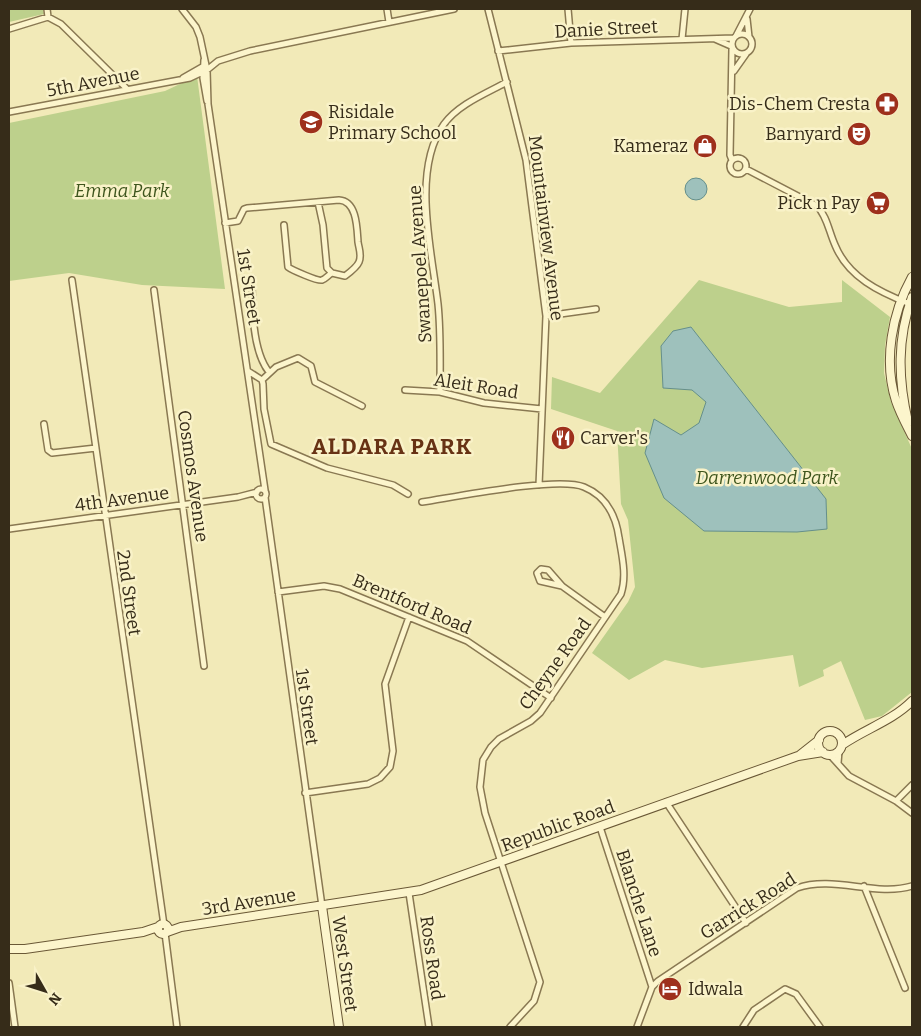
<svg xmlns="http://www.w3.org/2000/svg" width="921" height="1036" viewBox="0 0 921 1036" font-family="Bitter,serif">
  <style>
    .green { fill: #bdd08c }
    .water { fill: #9ec1bc; stroke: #658f8b }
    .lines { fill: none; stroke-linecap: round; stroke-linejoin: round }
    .minor-casing { stroke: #897852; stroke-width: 8 }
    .secondary-casing { stroke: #6a5836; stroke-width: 10 }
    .minor { stroke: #fcf5cc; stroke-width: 5 }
    .secondary { stroke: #fcf5cc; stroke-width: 8 }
    .labels { text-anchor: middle; stroke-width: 5; stroke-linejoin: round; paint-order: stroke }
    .street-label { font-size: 18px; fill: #362c19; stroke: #f9f2c8 }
    .poi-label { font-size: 18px; fill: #362c19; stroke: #f9f2c8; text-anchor: end }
    .park-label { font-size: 18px; font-style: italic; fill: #3e551d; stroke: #f9f2c8 }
    .district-label { font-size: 22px; font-weight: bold; letter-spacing: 1px; fill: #673214; stroke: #f9f2c8 }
  </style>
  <rect width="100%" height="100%" fill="#f2eab8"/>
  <path class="green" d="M9,9H43L44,14L9,22Z
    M197,76L225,289L142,285L69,273L9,281V123L165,91Z
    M699,280L789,307L842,302V280L890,317L885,345L884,373L891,402L912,449V692L882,716L865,720L841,661L823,670L824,676L799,687L793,655L702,668L665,660L629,680L592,653L628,602L635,587L628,520L621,504L617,431L551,409L552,377L600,393Z"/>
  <path class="water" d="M685 189a11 11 0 1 1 22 0a11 11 0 1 1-22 0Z
    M691,327L826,499L827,529L797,532L704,531L664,498L645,453L654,419L681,435L699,423L706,402L692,390L663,388L661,346L673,331Z"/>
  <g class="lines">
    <g class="minor-casing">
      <path id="minor" d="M47,9L48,17L61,24L127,89
        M182,9L196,27L200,37L207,70L208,104L265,490
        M387,9L389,22
        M488,9L526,160L546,316L539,485
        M568,9L571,43
        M747,19L749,37
        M9,29L48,17
        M732 44a10 10 0 1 1 20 0a10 10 0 1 1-20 0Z
        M736,36L750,9
        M682,39L685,9
        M715,39L731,46
        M498,51L571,43L734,38
        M204,60L203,78L207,101
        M734,71L746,54
        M183,78L204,66
        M9,112L190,78L207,70L218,61L250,51L454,9
        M730 166a8 8 0 1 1 16 0a8 8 0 1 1-16 0Z
        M732,160L730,155L732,49
        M746,169L817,206C827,216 829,232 835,245C848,277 879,292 910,304
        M225,223L238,221L244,209L247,208L339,200C357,201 357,228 358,242C359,249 362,255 359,262C357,267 349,273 345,276L332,273L327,268L323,225L318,202
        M284,225L288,267C292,270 319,282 322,280C326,279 328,275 332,273
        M252,278C252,305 252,351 269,372
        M72,280L164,925
        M154,290L204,666
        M546,316L596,309
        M248,371L262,380L263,384L264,409L271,444L327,468L393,485L408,494
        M262,380L276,367L298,358L311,366L315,382L362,406
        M405,390L440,392L484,403L542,409
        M440,392C440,363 441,333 438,304C432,252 411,170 444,124C459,104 485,94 507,82
        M44,424L48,450L52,453L96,448
        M256 494a5 5 0 1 1 10 0a5 5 0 1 1-10 0Z
        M265,497L322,906
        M422,502C455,497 558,476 584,487C606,496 616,516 619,538C622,556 627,576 621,594L540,713L531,721L499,739L491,747L483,760L480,787L485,813L540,982L534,1001L510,1027
        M9,529L238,497L257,492
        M562,586L548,570L541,569L537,573L540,581L562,586L605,617
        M278,592L324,586L340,589L467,641L551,698
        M830,755L849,776L896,801L912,813
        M838,763L839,751
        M305,793L368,784L380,778L390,767L393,751L385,684L409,617
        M896,801L912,785
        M666,802L746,923
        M600,827L652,987
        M864,886L905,988
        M409,893L429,1027
        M165,933L177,1027
        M9,983L15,1027
        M637,1027L652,987L658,981L797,888C834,875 875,897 912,886
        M743,1027L754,1010L785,989L796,994L820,1027"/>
    </g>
    <g class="secondary-casing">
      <path id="secondary" d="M912,277C892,313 883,361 896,401C900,413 906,424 912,436
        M908,422C898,379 897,339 912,297
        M818 743a12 12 0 1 1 24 0a12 12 0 1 1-24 0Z
        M842,745C865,729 892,721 912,701
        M800,755L819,740
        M322,906L339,1027
        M158 929a5 5 0 1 1 10 0a5 5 0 1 1-10 0Z
        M167,932L181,927L421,890L798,756L823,752
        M9,949H25L143,932L158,927"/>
    </g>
    <use href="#minor" class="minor"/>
    <use href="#secondary" class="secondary"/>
  </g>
  <defs>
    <g id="pharmacy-disc" transform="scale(1.25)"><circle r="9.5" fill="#9e301c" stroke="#f9f2c8"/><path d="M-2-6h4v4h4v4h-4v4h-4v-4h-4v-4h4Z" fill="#fff"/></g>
    <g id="school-disc" transform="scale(1.25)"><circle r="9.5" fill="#9e301c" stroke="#f9f2c8"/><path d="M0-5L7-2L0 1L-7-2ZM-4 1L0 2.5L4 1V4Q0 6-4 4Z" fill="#fff"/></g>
    <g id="theatre-disc" transform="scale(1.25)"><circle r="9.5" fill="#9e301c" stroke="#f9f2c8"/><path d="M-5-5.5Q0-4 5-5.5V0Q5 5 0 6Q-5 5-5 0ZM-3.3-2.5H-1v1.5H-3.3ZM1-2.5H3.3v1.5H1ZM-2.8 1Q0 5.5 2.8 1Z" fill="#fff"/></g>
    <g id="shop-disc" transform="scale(1.25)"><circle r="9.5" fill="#9e301c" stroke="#f9f2c8"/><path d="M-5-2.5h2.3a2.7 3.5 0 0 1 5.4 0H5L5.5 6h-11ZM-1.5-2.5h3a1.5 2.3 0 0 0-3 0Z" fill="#fff"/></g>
    <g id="supermarket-disc" transform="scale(1.25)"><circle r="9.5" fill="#9e301c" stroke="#f9f2c8"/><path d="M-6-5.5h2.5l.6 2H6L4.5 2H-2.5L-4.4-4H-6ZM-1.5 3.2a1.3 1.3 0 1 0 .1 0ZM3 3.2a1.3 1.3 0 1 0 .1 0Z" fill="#fff"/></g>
    <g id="restaurant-disc" transform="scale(1.25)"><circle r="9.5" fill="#9e301c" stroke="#f9f2c8"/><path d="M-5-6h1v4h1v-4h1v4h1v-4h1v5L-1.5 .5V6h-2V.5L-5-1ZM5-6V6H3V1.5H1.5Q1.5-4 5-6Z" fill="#fff"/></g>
    <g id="hotel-disc" transform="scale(1.25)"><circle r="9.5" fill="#9e301c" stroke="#f9f2c8"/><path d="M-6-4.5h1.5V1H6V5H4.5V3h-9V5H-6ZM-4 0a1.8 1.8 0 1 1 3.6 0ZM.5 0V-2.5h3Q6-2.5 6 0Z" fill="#fff"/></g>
  </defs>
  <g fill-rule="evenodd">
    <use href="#pharmacy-disc" x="887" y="104"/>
    <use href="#school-disc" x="311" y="122"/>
    <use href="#theatre-disc" x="859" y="134"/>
    <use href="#shop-disc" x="705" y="146"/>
    <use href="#supermarket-disc" x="878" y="203"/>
    <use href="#restaurant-disc" x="563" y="438"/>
    <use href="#hotel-disc" x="670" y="989"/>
  </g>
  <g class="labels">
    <g class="street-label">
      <text transform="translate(606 29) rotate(-3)" y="6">Danie Street</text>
      <text transform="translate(93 82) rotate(-11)" y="6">5th Avenue</text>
      <text transform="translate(546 228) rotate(83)" y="6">Mountainview Avenue</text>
      <text transform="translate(420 264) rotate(-94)" y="6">Swanepoel Avenue</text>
      <text transform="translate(249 287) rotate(81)" y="6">1st Street</text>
      <text transform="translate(476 386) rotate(9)" y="6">Aleit Road</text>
      <text transform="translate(193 476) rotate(82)" y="6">Cosmos Avenue</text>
      <text transform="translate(122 499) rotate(-8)" y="6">4th Avenue</text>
      <text transform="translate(129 593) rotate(82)" y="6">2nd Street</text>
      <text transform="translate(412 604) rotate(23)" y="6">Brentford Road</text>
      <text transform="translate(555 664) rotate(-54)" y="6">Cheyne Road</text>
      <text transform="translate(307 707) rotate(82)" y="6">1st Street</text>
      <text transform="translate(558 826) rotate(-20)" y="6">Republic Road</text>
      <text transform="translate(249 902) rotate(-9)" y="6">3rd Avenue</text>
      <text transform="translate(639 903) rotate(72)" y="6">Blanche Lane</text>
      <text transform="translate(748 906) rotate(-32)" y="6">Garrick Road</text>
      <text transform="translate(432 958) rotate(82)" y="6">Ross Road</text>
      <text transform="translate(345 964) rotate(82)" y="6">West Street</text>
    </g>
    <g class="poi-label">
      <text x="870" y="110">Dis-Chem Cresta</text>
      <text x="328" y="118" text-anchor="start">Risidale<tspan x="328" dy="21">Primary School</tspan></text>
      <text x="842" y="140">Barnyard</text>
      <text x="688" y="152">Kameraz</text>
      <text x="860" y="209">Pick n Pay</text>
      <text x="580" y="444" text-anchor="start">Carver's</text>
      <text x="688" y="995" text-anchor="start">Idwala</text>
    </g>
    <g class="park-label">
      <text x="122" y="197">Emma Park</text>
      <text x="767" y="484">Darrenwood Park</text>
    </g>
    <g class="district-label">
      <text x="392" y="454">ALDARA PARK</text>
    </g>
  </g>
  <rect width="921" height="1036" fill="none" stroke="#362c19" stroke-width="20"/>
  <g transform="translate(45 991) rotate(129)" stroke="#f9f2c8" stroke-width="4" paint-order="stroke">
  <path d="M0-4L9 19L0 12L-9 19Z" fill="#362c19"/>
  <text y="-8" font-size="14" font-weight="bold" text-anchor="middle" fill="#362c19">N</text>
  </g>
</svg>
